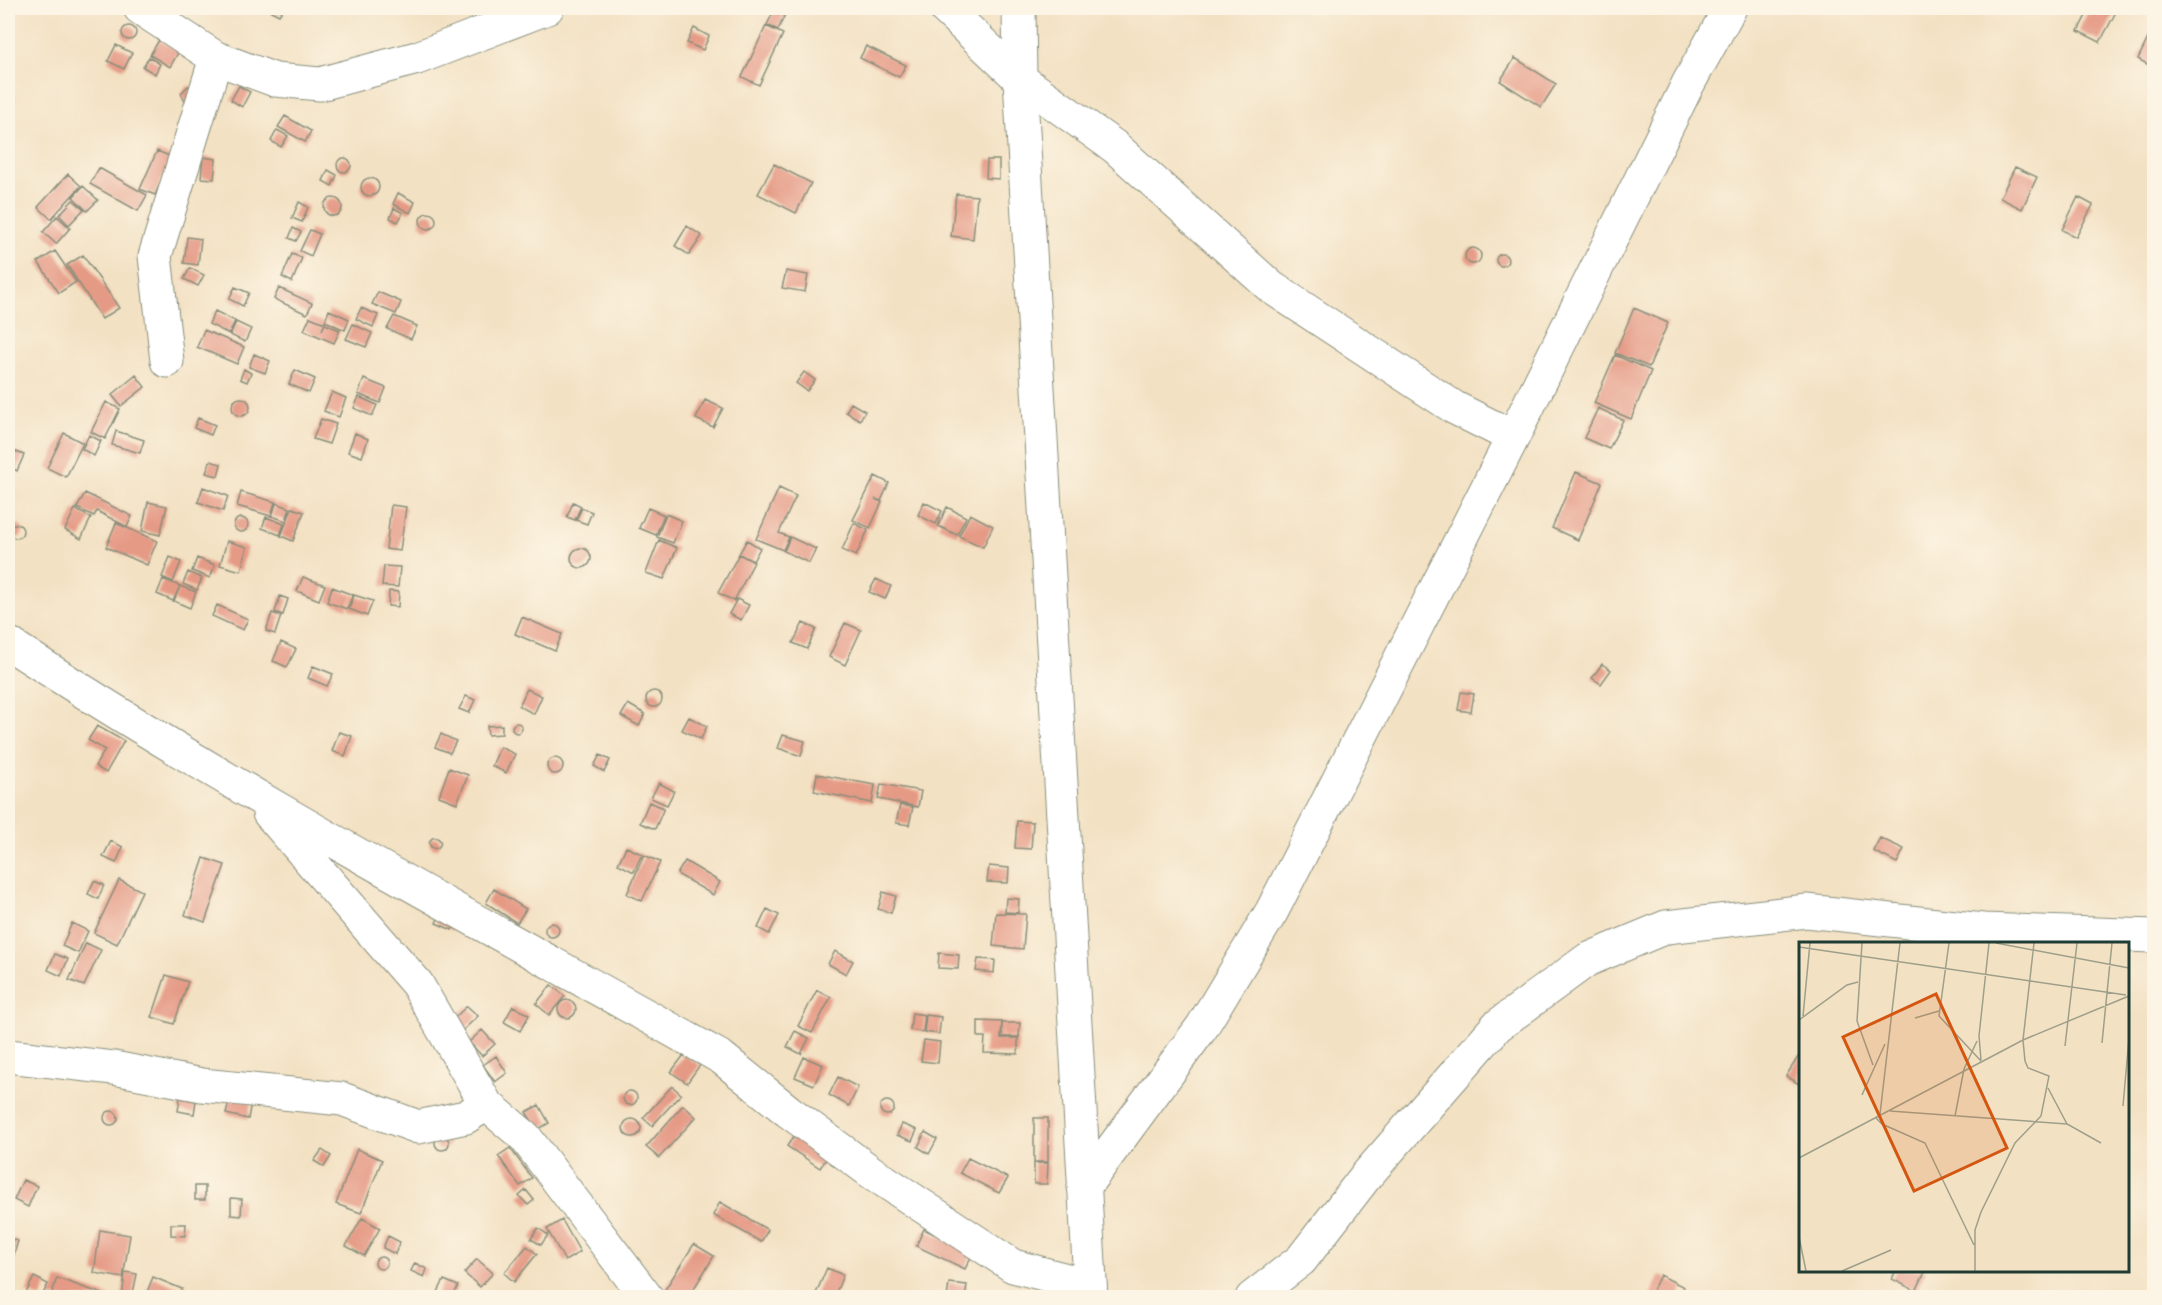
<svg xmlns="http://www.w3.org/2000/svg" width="2162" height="1305" viewBox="0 0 2162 1305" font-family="Kalam,sans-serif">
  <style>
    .building { fill: #e59a85 }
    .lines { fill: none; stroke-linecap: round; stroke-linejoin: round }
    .minor-casing { stroke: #898f7c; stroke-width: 35 }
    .major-casing { stroke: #898f7c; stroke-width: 35 }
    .minor { stroke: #fff; stroke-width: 33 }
    .major { stroke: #fff; stroke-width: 33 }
    .inset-road { fill: none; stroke: #9e9f8a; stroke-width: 1.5 }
    .view { fill: #d45610; fill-opacity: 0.15; stroke: #d45610; stroke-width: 3 }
    .inset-edge { fill: none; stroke: #1f3d34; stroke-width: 3 }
  </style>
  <rect width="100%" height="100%" fill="#fcf5e5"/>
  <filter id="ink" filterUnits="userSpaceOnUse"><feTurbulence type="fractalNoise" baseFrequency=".0167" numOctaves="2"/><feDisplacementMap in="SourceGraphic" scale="12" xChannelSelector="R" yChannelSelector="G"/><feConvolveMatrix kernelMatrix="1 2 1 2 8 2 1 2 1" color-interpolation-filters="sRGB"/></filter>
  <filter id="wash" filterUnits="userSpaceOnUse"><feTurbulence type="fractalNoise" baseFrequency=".008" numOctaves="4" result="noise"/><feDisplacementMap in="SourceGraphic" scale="24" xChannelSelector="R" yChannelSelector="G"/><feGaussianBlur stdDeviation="1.35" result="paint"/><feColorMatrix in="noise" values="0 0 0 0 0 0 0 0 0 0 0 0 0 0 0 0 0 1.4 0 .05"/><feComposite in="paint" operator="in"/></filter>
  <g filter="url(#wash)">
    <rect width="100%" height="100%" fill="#f3e1c3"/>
    <g id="blocks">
      <path class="building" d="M265,8H284L279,15Z
        M775,8L787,10L778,30L767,25Z
        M2090,8L2117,10L2100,42L2078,31Z
        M766,26L783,34L759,85L742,77Z
        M2154,26V68L2138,59Z
        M122 33a7 7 0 1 1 14 0a7 7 0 1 1-14 0Z
        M694,28L709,36L703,50L687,43Z
        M159,40L179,51L170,67L150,55Z
        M116,45L132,53L124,69L108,61Z
        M866,46L906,65L899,77L860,58Z
        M149,57L160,64L155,74L143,67Z
        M1515,58L1556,84L1541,107L1500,81Z
        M188,86L193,87L189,102L184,100L181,93Z
        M239,86L250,92L242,107L231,100Z
        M285,116L311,131L305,142L278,127Z
        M277,130L288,136L281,147L271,141Z
        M157,151L172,157L155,195L140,189Z
        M203,157L216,159L214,179L201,178Z
        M337 165a7 7 0 1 1 14 0a7 7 0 1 1-14 0Z
        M987,160H999V179L986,178Z
        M774,164L811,183L796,213L758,194Z
        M2015,167L2037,177L2022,209L2000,198Z
        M99,168L147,195L138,211L90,184Z
        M328,170L337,175L332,186L323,181Z
        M68,174L81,186L51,219L38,207Z
        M361 187a9 9 0 1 1 18 0a9 9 0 1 1-18 0Z
        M83,186L98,200L87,211L73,197Z
        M398,193L415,202L410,213L393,204Z
        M956,194L977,196L973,239L951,236Z
        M2078,197L2093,205L2076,237L2062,230Z
        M324 207a9 9 0 1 1 18 0a9 9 0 1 1-18 0Z
        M73,200L84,209L69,225L59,215Z
        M299,202L308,207L302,222L292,218Z
        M394,208L403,213L398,222L390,218Z
        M420 221a8 8 0 1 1 16 0a8 8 0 1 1-16 0Z
        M57,216L70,228L56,244L43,232Z
        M687,226L702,236L689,255L675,246Z
        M293,228L301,232L296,241L289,238Z
        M310,230L320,234L311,256L300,251Z
        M187,237L201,239L198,265L184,263Z
        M1465 256a8 8 0 1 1 16 0a8 8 0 1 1-16 0Z
        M55,251L76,282L59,293L38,262Z
        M1496 260a6 6 0 1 1 12 0a6 6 0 1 1-12 0Z
        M292,254L302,258L292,282L282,277Z
        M83,255L119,308L102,319L67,265Z
        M190,268L204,275L198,286L184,279Z
        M786,271L808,275L805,292L782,288Z
        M235,287L249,293L243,306L229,299Z
        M279,288L312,303L307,314L274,299Z
        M378,292L401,302L396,314L372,304Z
        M361,308L378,315L373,327L356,319Z
        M1634,308L1668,323L1649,367L1615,353Z
        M329,310L349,319L345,330L325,321Z
        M215,311L235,321L229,334L209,324Z
        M394,316L417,326L411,339L387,329Z
        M310,317L325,323L322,330L325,324L340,330L334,343L304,330Z
        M236,322L251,329L245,342L230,335Z
        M353,324L372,333L366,347L346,339Z
        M204,330L244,347L237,364L197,347Z
        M254,354L270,361L265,373L249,367Z
        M1615,355L1651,371L1631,419L1594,403Z
        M244,369L251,373L247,382L240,379Z
        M295,370L315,379L309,393L289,384Z
        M804,372L815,380L807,391L796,383Z
        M136,375L145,387L121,406L112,395Z
        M364,379L386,388L380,403L358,394Z
        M332,392L346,398L339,417L324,411Z
        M359,397L377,405L372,416L354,408Z
        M232 407a9 9 0 1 1 18 0a9 9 0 1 1-18 0Z
        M705,400L723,408L713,427L696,419Z
        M106,402L120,409L105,439L91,432Z
        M851,403L865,411L860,420L846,412Z
        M1598,408L1623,420L1609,449L1584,438Z
        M198,418L215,425L211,435L194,428Z
        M321,419L336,424L329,444L313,439Z
        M116,431L144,440L140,453L112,445Z
        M64,433L83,443L66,477L47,468Z
        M355,433L368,439L362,457L348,452Z
        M89,435L101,441L94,456L82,449Z
        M14,451L24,455L17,471L8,466Z
        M210,461L221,464L218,476L206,473Z
        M1576,472L1602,483L1578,540L1552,528Z
        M875,476L889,483L881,501L875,499L882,502L870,528L853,520Z
        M203,487L228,496L223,511L198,502Z
        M779,488L796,496L779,533L789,537L783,550L756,539Z
        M241,492L275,502L271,516L237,506Z
        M85,493L132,516L127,527L97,511L94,516L77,508Z
        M148,502L167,506L160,535L142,531Z
        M573,502L581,506L575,520L567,517Z
        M924,502L942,511L936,524L918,515Z
        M276,503L290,508L286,521L272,516Z
        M391,505L406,507L400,551L386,549Z
        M947,507L966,517L957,535L938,526Z
        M292,508L304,512L293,541L281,536Z
        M582,508L592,512L587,524L576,520Z
        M648,508L664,515L656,535L639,528Z
        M75,509L91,518L81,539L65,530Z
        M666,514L682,521L673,543L657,537Z
        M970,514L993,526L983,547L959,536Z
        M266,517L284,524L280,535L262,528Z
        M234 525a7 7 0 1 1 14 0a7 7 0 1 1-14 0Z
        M116,523L157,541L147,565L106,547Z
        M854,523L868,530L856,556L842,550Z
        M9 531a7 7 0 1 1 14 0a7 7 0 1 1-14 0Z
        M790,537L816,549L809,563L784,551Z
        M659,540L677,548L664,579L646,573Z
        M747,540L760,548L753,561L739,554Z
        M227,541L247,547L241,571L220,565Z
        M571 558a10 10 0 1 1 20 0a10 10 0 1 1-20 0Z
        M739,554L754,562L734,601L718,593Z
        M170,557L181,562L173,582L162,577Z
        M197,558L215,565L210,578L192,571Z
        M384,566L400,567L398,587L382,586Z
        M188,572L202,578L197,590L183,584Z
        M303,577L325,585L319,600L297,591Z
        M163,579L180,586L173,601L157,594Z
        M876,579L891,586L885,599L869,592Z
        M180,586L196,592L190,608L174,601Z
        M332,587L353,595L347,609L327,602Z
        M389,591L399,592L398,607L388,606Z
        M354,595L373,601L367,616L349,609Z
        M280,596L288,599L283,615L275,612Z
        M737,599L749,605L741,620L729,614Z
        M217,605L248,619L243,630L212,616Z
        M272,613L281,616L275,634L266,631Z
        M522,617L562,634L555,651L515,634Z
        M803,623L816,629L807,649L793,643Z
        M845,623L861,630L845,665L829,657Z
        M281,642L296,649L287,667L273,661Z
        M1602,664L1611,670L1601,684L1592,678Z
        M313,666L333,674L327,686L308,678Z
        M527,689L542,696L534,714L519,706Z
        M646 699a8 8 0 1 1 16 0a8 8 0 1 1-16 0Z
        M1461,692L1474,694L1471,712L1458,710Z
        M466,696L475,700L469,713L459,709Z
        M628,704L645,714L639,726L621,716Z
        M689,717L707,726L701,739L682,730Z
        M512 728a5 5 0 1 1 10 0a5 5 0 1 1-10 0Z
        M502,725V734L488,735L487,726Z
        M97,726L124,741L106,773L95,766L105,750L88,740Z
        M339,732L352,736L345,756L332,751Z
        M441,734L456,741L450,753L435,747Z
        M783,735L805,741L801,756L778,748Z
        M500,747L515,754L506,773L492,766Z
        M600,755L610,760L604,772L594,766Z
        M547 766a8 8 0 1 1 16 0a8 8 0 1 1-16 0Z
        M449,768L468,775L457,803L439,796Z
        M817,774L875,785L872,803L814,791Z
        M659,783L674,791L667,805L651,798Z
        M881,784L921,791L918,807L878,799Z
        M649,802L664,808L655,829L640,823Z
        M900,805L913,807L909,825L896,823Z
        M1017,821L1033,822L1031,849L1015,848Z
        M429.5 843a5.5 5.5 0 1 1 11 0a5.5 5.5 0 1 1-11 0Z
        M1880,838L1904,849L1897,863L1873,851Z
        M111,841L123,847L116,863L103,857Z
        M626,847L642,854L634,872L618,864Z
        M644,855L660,862L642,901L627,894Z
        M204,858L225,865L205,922L185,915Z
        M685,861L720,882L713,895L677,874Z
        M989,866L1009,868L1008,883L987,882Z
        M119,880L142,891L117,944L94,933Z
        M94,881L104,885L98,899L88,894Z
        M494,889L526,909L517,923L486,903Z
        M883,892L896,896L891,913L878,909Z
        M1006,898L1019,899L1018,913L1005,912Z
        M767,909L779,915L769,934L758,928Z
        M996,913L1026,914L1023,949L993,946Z
        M440,914L456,921L452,930L436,923Z
        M72,923L88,931L78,953L62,946Z
        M545 930a7 7 0 1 1 14 0a7 7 0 1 1-14 0Z
        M86,943L101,950L84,986L69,980Z
        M835,951L853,961L846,974L828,964Z
        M939,953L959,955L958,969L938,968Z
        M55,954L68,959L61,976L48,970Z
        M978,959L995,960L994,973L976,971Z
        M166,975L188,982L174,1024L152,1017Z
        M551,985L565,996L549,1015L536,1004Z
        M817,990L831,997L812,1033L798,1026Z
        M558 1009a9 9 0 1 1 18 0a9 9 0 1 1-18 0Z
        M467,1006L478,1016L460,1033L450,1022Z
        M513,1006L529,1015L520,1031L504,1022Z
        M912,1013L925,1015L923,1032L910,1030Z
        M926,1015L941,1017L939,1034L924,1032Z
        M978,1021L1002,1022L1001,1038H1018V1054L984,1053L985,1037H978Z
        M1002,1023H1020L1019,1037H1002Z
        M482,1030L495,1044L482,1056L469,1042Z
        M795,1031L809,1038L801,1054L787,1047Z
        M924,1040L940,1042L938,1063L921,1061Z
        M1800,1054V1081L1799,1084L1786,1076Z
        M684,1055L700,1065L687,1083L671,1072Z
        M496,1056L507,1073L495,1082L483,1065Z
        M804,1057L823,1065L814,1085L795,1077Z
        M838,1077L858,1087L849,1106L829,1095Z
        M672,1086L681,1094L652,1126L643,1118Z
        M623 1098a7 7 0 1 1 14 0a7 7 0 1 1-14 0Z
        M180,1098L196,1101L194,1114L178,1111Z
        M230,1098L251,1102L248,1119L226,1114Z
        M880 1108a7 7 0 1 1 14 0a7 7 0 1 1-14 0Z
        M539,1105L549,1123L537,1130L526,1112Z
        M683,1105L696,1117L659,1158L646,1147Z
        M104 1118a7 7 0 1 1 14 0a7 7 0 1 1-14 0Z
        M1034,1118H1048V1162H1034Z
        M623 1128a9 9 0 1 1 18 0a9 9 0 1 1-18 0Z
        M902,1124L917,1130L912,1141L897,1135Z
        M925,1132L937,1139L929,1154L918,1147Z
        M796,1133L829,1155L820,1168L787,1146Z
        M435 1143a7 7 0 1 1 14 0a7 7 0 1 1-14 0Z
        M510,1148L532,1178L520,1186L498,1156Z
        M357,1149L382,1160L361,1213L336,1204Z
        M322,1150L331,1156L324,1167L314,1161Z
        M968,1158L1008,1178L999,1193L960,1173Z
        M1034,1163H1048L1047,1184H1034Z
        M23,1180L37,1186L28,1207L14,1200Z
        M195,1186H205V1200H195Z
        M526,1190L534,1200L528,1205L519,1196Z
        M231,1198L242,1199L241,1216L231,1215Z
        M720,1202L768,1230L761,1242L713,1215Z
        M362,1218L380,1228L364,1256L346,1246Z
        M562,1220L580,1252L565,1261L547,1229Z
        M171,1224H186L185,1236L171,1235Z
        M538,1228L548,1235L541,1245L531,1239Z
        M924,1229L973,1253L965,1269L916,1246Z
        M100,1230L130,1235L123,1278L94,1273Z
        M388,1236L400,1242L395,1254L383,1248Z
        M8,1238L18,1241L8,1274Z
        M694,1244L714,1256L688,1298H674L664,1291Z
        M527,1246L537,1254L514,1282L504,1273Z
        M375 1263a6 6 0 1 1 12 0a6 6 0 1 1-12 0Z
        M477,1259L493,1273L480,1287L464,1273Z
        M415,1263L427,1269L424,1277L411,1271Z
        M827,1268L843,1275L834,1298H814Z
        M1896,1270H1926L1916,1291L1892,1279Z
        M125,1272L137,1274L132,1298H122Z
        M1660,1275L1684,1287L1679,1298L1650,1296Z
        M34,1277L48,1284L41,1298L26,1293Z
        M153,1277L182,1289L178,1298H160L147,1292Z
        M57,1278L111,1297V1298H50Z
        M444,1280L458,1286L452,1298H435Z
        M949,1283L967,1285L965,1298H947Z"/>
    </g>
  </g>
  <g filter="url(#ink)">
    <use href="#blocks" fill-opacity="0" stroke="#898f7c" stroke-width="1.5"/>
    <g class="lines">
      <g class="minor-casing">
        <path id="minor" d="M140,8L216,58L275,80L320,84L417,58L547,8
          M945,8L1020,79L1115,147L1271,287L1455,408L1513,437
          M167,361L155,256L216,58
          M8,643C238,794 482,923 722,1058L788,1111L871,1172L1013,1266L1090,1286
          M269,813L417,984L486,1104L525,1137L647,1298
          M8,1056L114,1068L202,1085L342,1099L418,1127L466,1117L486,1104
          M1084,1187L1202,1027L1272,911L1513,437L1688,84L1730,8
          M1252,1298L1301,1260L1366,1176L1497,1026L1587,960L1666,927L1807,911L1983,930L2154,936"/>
      </g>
      <g class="major-casing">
        <path id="major" d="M1019,8L1020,79L1091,1298"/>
      </g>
      <use href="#minor" class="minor"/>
      <use href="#major" class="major"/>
    </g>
  </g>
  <g transform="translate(1799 942)">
    <rect width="330" height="330" fill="#f3e1c3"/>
    <path class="inset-road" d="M63,1L58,79L74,123M150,1L140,74L182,119M197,1L330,26M0,5L327,53M4,74L11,1M116,76L140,69M0,78L48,43L59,40M303,101L313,1M266,104L278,1M182,118L180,94L190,1M249,146L268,182L302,201M63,153L86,102M324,164L330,96M91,169L268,182M81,172L101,1M156,174L165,127L178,99M76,175L83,182L126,201L175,303M0,216L224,98L330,54M0,295L7,329M43,329L92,308M176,329V288L182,270L216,201L242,174L250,134L229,126L226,119L224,98L235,1"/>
    <path class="view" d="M137,52L208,206L115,249L44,95Z"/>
    <rect width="330" height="330" class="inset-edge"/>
  </g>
  <rect width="2162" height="1305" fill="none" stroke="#fcf5e5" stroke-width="30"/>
</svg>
